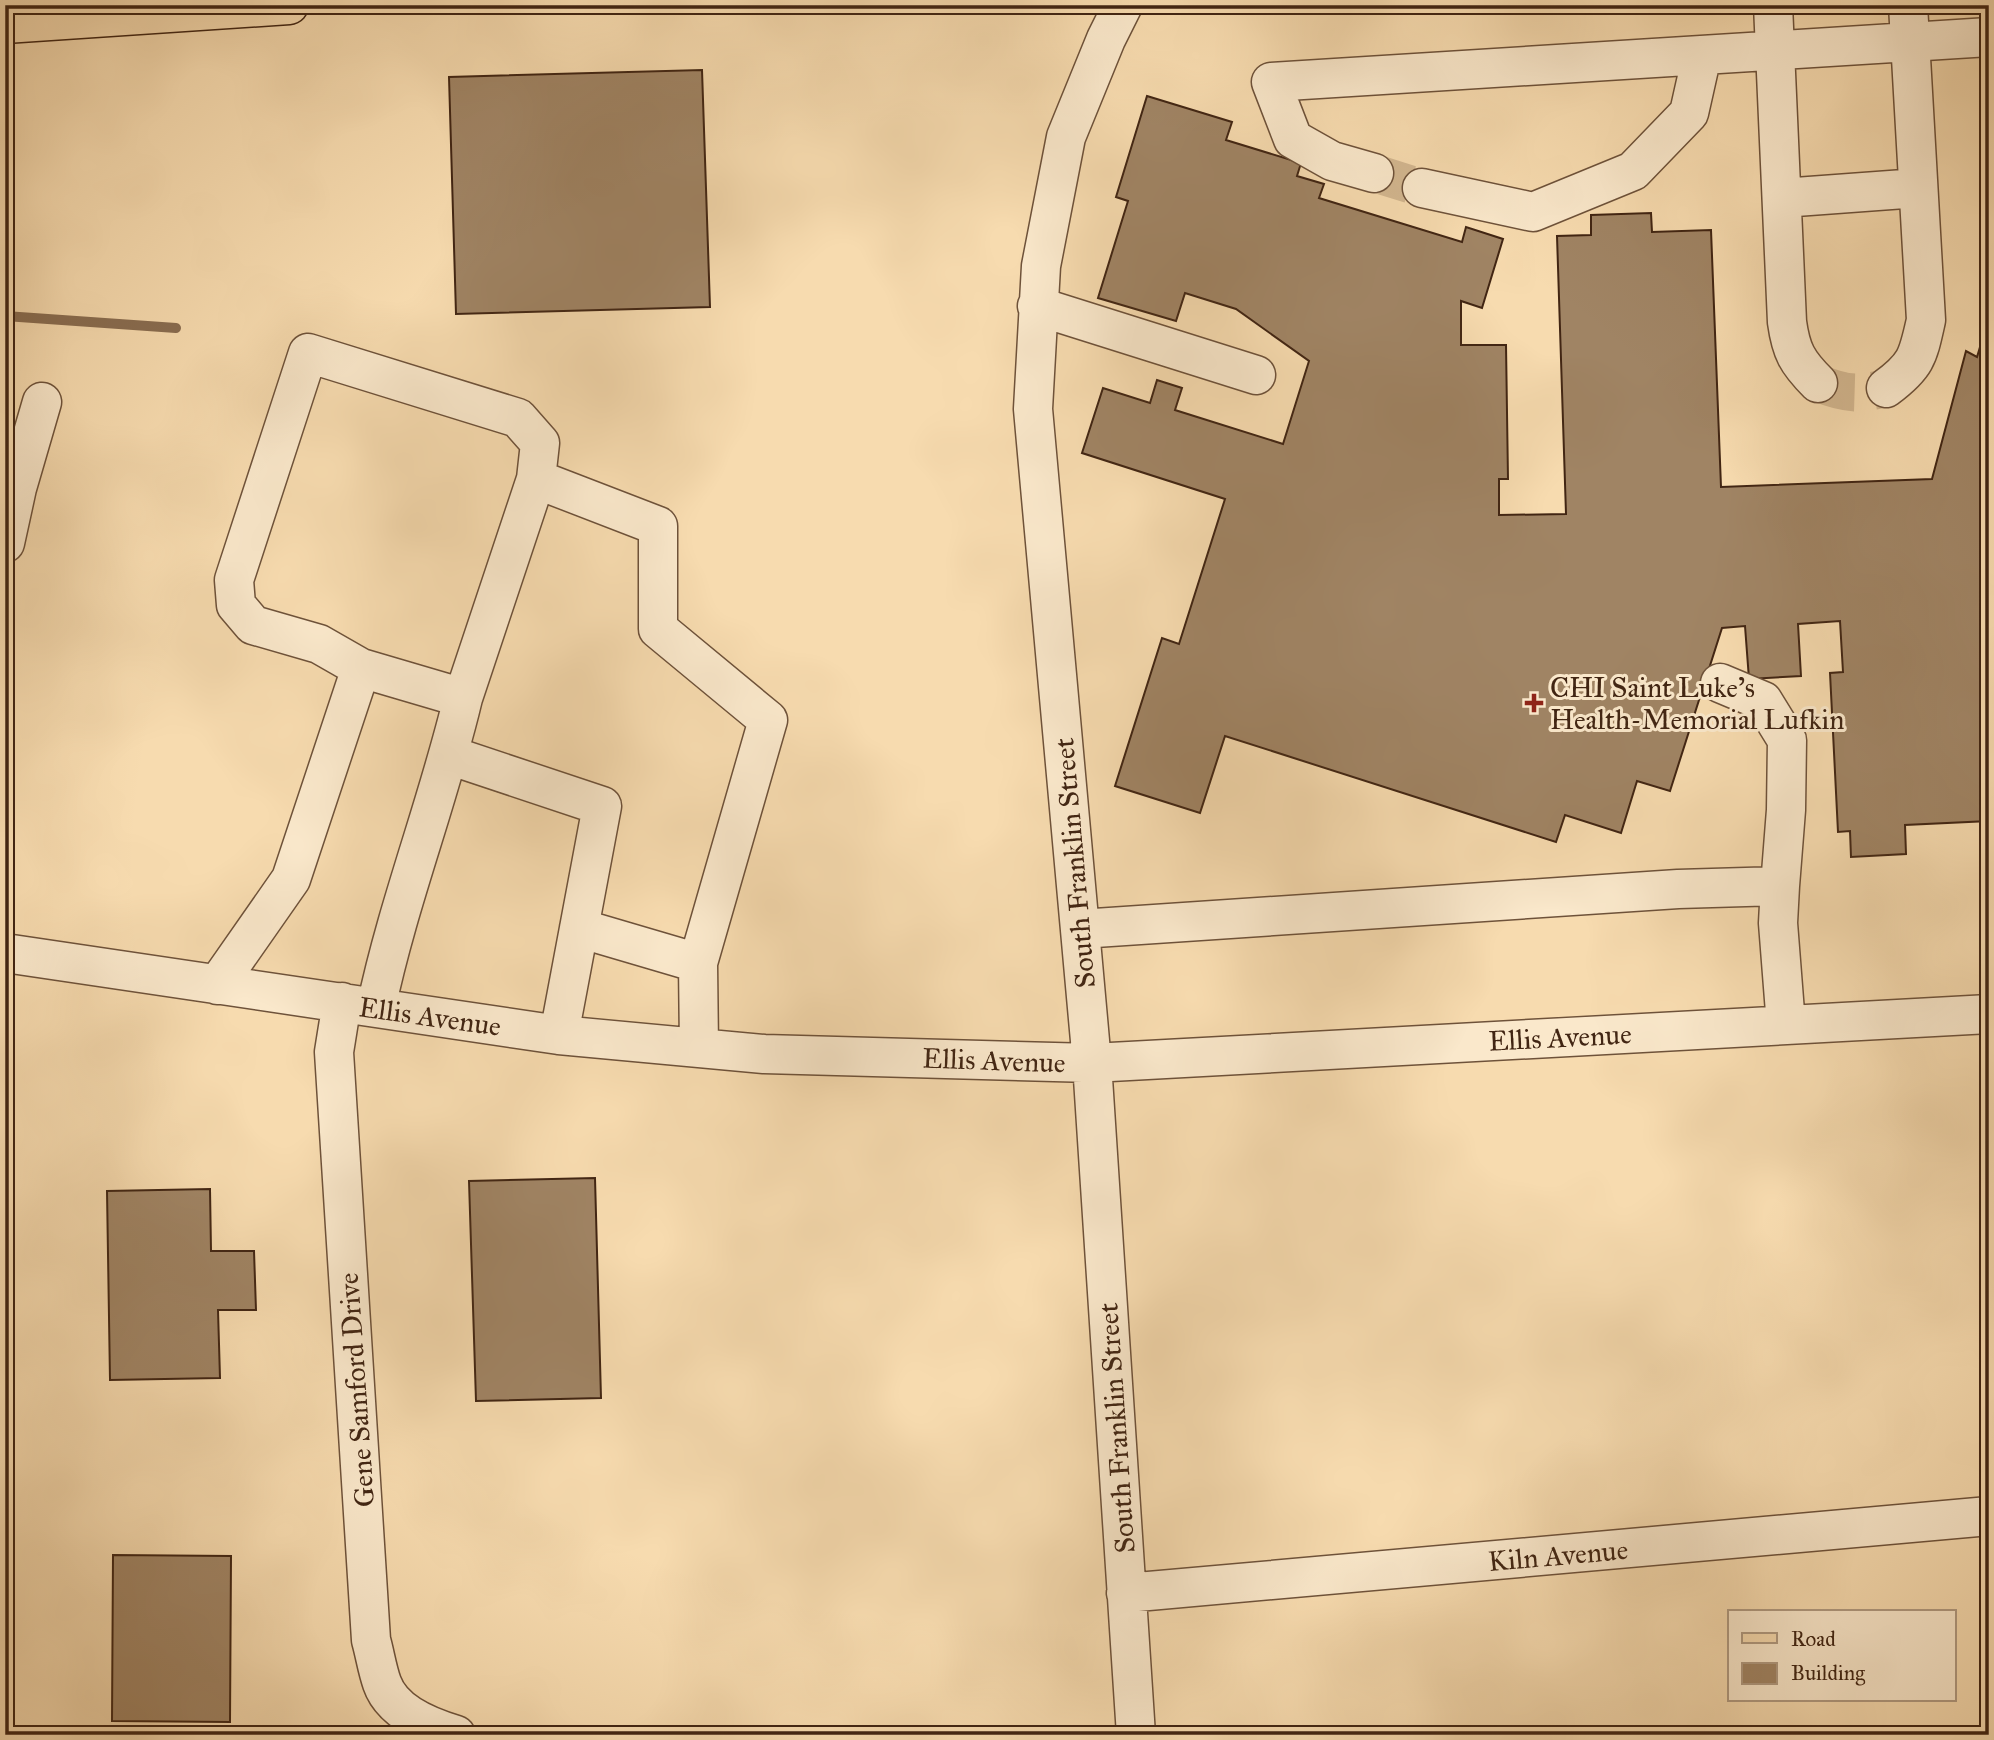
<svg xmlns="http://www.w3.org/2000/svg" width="1994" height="1740" viewBox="0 0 1994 1740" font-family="'IM FELL Great Primer',serif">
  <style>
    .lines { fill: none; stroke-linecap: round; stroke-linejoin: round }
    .stream { stroke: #896d51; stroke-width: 10 }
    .building { fill: #a08464; stroke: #412513; stroke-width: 2 }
    .minor-tunnel { stroke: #d3b790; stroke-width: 38; stroke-dasharray: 38 19; stroke-linecap: butt }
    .minor-casing { stroke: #6e523a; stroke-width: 41 }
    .major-casing { stroke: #412513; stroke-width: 41 }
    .minor { stroke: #fae8cb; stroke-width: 38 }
    .major { stroke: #f7dbaf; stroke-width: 38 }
    .poi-dot { fill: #8f2418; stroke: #fae8cb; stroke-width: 2.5 }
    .labels { text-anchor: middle; stroke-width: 6; stroke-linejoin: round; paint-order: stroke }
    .poi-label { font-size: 28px; fill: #412513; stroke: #fae8cb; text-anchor: start }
    .street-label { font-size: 28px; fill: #412513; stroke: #fae8cb }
  </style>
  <rect width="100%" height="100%" fill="#f7dbaf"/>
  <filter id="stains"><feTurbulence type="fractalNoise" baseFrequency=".00286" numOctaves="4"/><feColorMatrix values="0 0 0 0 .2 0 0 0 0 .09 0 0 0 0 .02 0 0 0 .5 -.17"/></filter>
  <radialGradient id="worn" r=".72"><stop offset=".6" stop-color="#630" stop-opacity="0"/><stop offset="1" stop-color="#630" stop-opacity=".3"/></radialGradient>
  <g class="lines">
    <path class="stream" d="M5,316L176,328"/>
  </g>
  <path class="building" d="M702,70L710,307L456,314L449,77Z
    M1147,96L1232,122L1226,140L1301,163L1297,176L1324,184L1319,198L1462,242L1466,227L1503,239L1482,308L1461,301V345H1506L1508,479H1499V515L1566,514L1557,236L1591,235V215L1651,213L1652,232L1711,230L1721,487L1932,479L1966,351L1977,357L1986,327H1989V821L1905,825L1906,854L1851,857L1850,831L1838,832L1830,673L1843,672L1840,621L1798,624L1801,676L1749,679L1745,626L1722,628L1670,791L1637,781L1621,833L1565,815L1556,842L1225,736L1200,813L1115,786L1162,638L1179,644L1225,499L1082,453L1103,388L1150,403L1157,380L1182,388L1175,410L1283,444L1309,361L1236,309L1185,293L1176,321L1098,298L1128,201L1116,197Z
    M595,1178L601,1398L476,1401L469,1181Z
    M210,1189L211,1251H254L256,1310H218L220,1378L110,1380L107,1191Z
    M113,1555L231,1556L230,1722L112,1721Z"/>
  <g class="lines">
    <path class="minor-tunnel" d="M1374,173L1422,188
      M1818,383C1845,394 1858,395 1886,388"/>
    <g class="minor-casing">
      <path id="minor" d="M1123,5L1106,39L1066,137L1041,266L1033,409L1092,1063L1136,1735
        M1773,5L1787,322C1791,351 1797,362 1818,383
        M1374,173L1332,161L1293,139L1271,82L1989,37
        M1422,188L1533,212L1633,171L1689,113L1702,55
        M1782,198L1918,188
        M1037,306L1256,375
        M1886,388C1917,365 1918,356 1926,320L1908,5
        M536,479L658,526V629L768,720L698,963
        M5,543L17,488L42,402
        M361,668L319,644L253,625L236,605L234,580L308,353L518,418L540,443L536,479L463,698
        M1720,683L1763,701L1787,740L1786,810L1780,886
        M449,755L602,806L559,1035
        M579,928L698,963L699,1048
        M1080,929L1678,889L1780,886L1778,923L1786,1025
        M5,953L559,1035L764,1054L1092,1063L1989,1014
        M217,985L291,879L361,668L463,698C438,803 398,903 376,1008
        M342,1002L334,1052L371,1640C375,1654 377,1669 382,1683C392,1712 429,1727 456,1735
        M1126,1593L1989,1516"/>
    </g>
    <g class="major-casing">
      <path id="major" d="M5,24L289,5"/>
    </g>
    <use href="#minor" class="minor"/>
    <use href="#major" class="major"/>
  </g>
  <path class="poi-dot" d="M1530.5 692.5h7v7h7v7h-7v7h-7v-7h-7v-7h7z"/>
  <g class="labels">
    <g class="poi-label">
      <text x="1550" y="697">CHI Saint Luke's<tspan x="1550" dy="32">Health-Memorial Lufkin</tspan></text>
    </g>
    <g class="street-label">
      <text transform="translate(1074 863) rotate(-95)" y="10">South Franklin Street</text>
      <text transform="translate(430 1016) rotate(8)" y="10">Ellis Avenue</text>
      <text transform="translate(1560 1037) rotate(-3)" y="10">Ellis Avenue</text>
      <text transform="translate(994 1060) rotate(2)" y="10">Ellis Avenue</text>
      <text transform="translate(356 1390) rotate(-94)" y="10">Gene Samford Drive</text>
      <text transform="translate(1116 1428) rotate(-94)" y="10">South Franklin Street</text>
      <text transform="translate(1558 1555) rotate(-5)" y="10">Kiln Avenue</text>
    </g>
  </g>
  <rect width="1994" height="1740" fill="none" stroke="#f7dbaf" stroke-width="28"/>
  <rect x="7" y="7" width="1980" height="1726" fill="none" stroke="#412513" stroke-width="3.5"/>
  <rect x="14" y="14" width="1966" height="1712" fill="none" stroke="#412513" stroke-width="2"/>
  <rect x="1728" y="1610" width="228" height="91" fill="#fae8cb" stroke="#b09a81" stroke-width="2"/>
  <rect x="1742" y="1633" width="35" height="10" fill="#f7dbaf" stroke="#b09a81" stroke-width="2"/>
  <text x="1791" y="1646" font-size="21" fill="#412513">Road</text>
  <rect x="1742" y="1663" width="35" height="21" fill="#a08464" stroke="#b09a81" stroke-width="2"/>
  <text x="1791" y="1680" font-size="21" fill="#412513">Building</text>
  <rect width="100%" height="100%" filter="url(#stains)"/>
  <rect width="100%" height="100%" fill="url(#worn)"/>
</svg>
